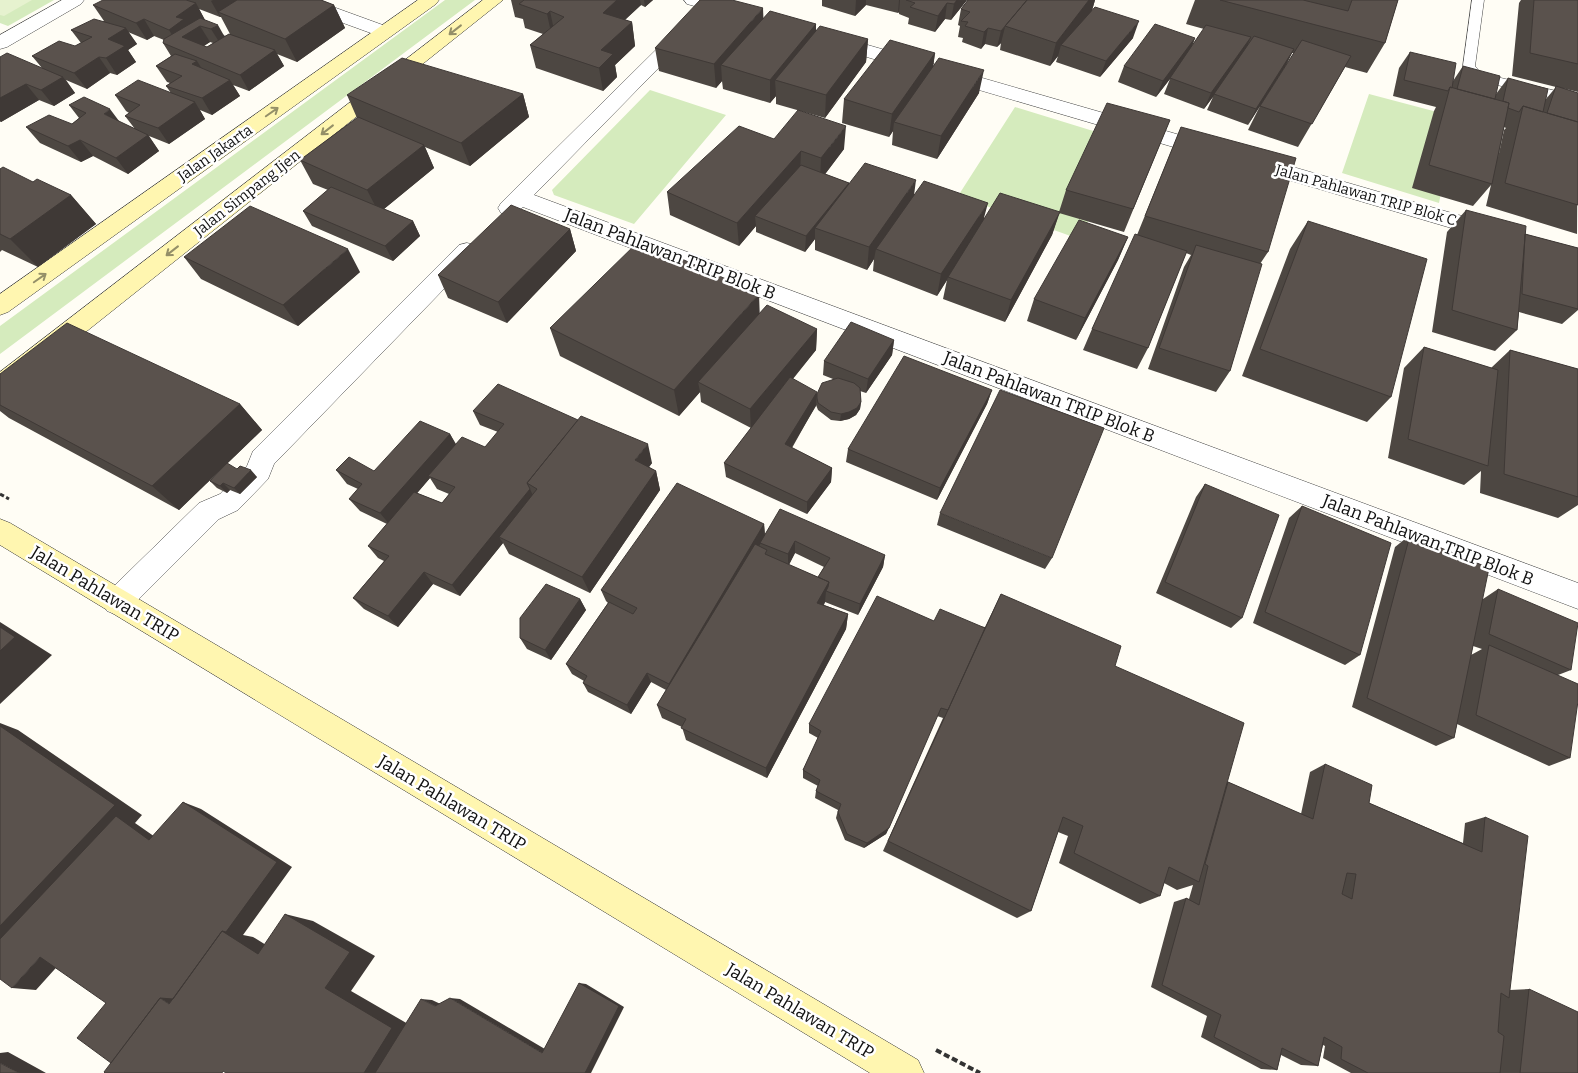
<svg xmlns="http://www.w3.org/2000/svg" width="1578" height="1073" viewBox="0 0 1578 1073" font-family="Bitter,serif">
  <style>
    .green { fill: #d5ebbd }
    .pitch { fill: #e6f2cf }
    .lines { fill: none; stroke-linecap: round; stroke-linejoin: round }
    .lane-casing { stroke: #444; stroke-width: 1 }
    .street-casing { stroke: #444; stroke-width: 1 }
    .secondary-casing { stroke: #333; stroke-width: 1 }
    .path-far1 { stroke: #333; stroke-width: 3; stroke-dasharray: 4.5 2.5; stroke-linecap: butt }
    .path { stroke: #333; stroke-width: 4; stroke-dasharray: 6 3; stroke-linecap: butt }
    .lane { fill: #fff; fill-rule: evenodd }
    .street { fill: #fff; fill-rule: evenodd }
    .secondary { fill: #fff6b0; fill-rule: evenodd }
    .wall { fill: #4d4742; fill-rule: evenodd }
    .shaded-wall { fill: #3f3936 }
    .building { fill: #5a524d; stroke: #3f3936; fill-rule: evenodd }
    .oneway { stroke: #948f68 }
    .labels { text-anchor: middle; stroke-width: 5; stroke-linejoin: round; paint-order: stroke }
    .far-street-label { font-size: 15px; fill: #111; stroke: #fff }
    .street-label { font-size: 18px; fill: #111; stroke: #fff }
  </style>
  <rect width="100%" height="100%" fill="#fffdf5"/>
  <path class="green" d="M0,0H54L8,26L0,23Z
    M445,0H475L0,354V326Z
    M650,90L726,115L634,224L554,195L552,190Z
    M1369,94L1456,117L1439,203L1342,173Z
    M1015,107L1129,142L1079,239L958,196Z"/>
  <path class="pitch" d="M0,0H32L4,16L0,15Z"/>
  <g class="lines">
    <g class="lane-casing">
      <path id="lane" d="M1472,0H1484L1475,66L1479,71L1488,75L1578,96V104L1480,81L1471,77L1463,66Z"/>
    </g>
    <g class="street-casing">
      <path id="street" d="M62,0H84L81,4L7,47L0,49V35Z
        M288,0H314L391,28L394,32L391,36L385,37L379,36L291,4Z
        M684,0H712L740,8L743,12L740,16L734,17L687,4Z
        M683,28L689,29L692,33L689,37L534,195L1578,583V609L523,207C516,214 511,216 501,213L498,208L501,203L677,29Z
        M833,35L1218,146L1221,151L1218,156L1211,158L1204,156L826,45L824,41L826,37Z
        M1255,156L1500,227L1503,232L1500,237L1492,240L1248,168L1245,163L1248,158Z
        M467,243L475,245L478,251L475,257L274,464L268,479L238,510L219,519L127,611L117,615L107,611L103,602L107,593L199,503L220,494L247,466L253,451L459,245Z"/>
    </g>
    <g class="secondary-casing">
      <path id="secondary" d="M418,0H439L436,4L8,312L0,315V294Z
        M483,0H503L9,393L0,396V372Z
        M0,519L10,523L918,1060L924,1073H870L0,545Z"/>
    </g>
    <path class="path-far1" d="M0,494L9,499"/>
    <path class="path" d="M936,1050L980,1073"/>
    <use href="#lane" class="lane"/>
    <use href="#street" class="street"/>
    <use href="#secondary" class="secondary"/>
  </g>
  <path class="wall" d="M188,0H321L334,5L345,28L297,62L277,54L284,66L249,91L233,85L240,96L212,115L200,110L205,119L169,144L149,136L159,151L128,174L93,156L81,162L40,143L26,127L72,124L79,118L69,105L118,121L135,129L125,116L129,113L126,111L115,95L171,93L166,86L170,83L167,82L156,66L171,56L163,43L164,40L154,36L147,40L128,32L137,44L128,50L136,62L117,75L110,73L87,89L66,80L75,93L54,106L39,100L1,122L0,121V57L42,68L32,56L75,46L81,43L71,30L104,21L93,5ZM199,9L220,17H221L230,34L225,36L205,20ZM210,42L213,43L207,47L204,46Z
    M511,0H653L645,7L641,5L625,20L632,22L635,46L615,65L617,77L603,91L536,68L530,45L543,34L525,28L523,19L515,17Z
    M822,0H967L951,20L945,19L935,32L908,24L909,18L899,14V12L898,13L866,5L855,16L822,6Z
    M968,0H1095L1092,11L1133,38L1100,77L1056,62L1058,56L1050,66L1000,50L1001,43L997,47L985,44L981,49L962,42L963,38L958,37L960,26L958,25L961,9Z
    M1195,0H1398L1385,43L1367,73L1345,67L1298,147L1248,130L1260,106L1294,53H1292L1286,65L1248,125L1207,110L1213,97L1204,109L1164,94L1170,79L1156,97L1118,82L1124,66L1195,38L1192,46L1204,29L1186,24Z
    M1521,0H1578V92L1562,88L1578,93L1577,234L1486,206L1491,185L1473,206L1412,188L1434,111L1436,107L1393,96L1399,68L1410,52L1453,81L1463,66L1496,94L1508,78L1546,99L1556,87L1512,76L1519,3ZM1504,127L1506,128L1504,130L1498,158Z
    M763,18L816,24V30L868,39L866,62L825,118L776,104V96L770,103L723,89L722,81L716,88L659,71L655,48Z
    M935,53L933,66L979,93L937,159L892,145L893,131L889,137L842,123L844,99Z
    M523,94L529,117L470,166L425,147L434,168L384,209L413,221L420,236L393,261L312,226L303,211L328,190L313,184L300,160L357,118L347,95Z
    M1170,120L1124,232L1059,213L1052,235L1005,322L943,299L947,280L937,296L873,271L874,259L867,270L815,250V239L805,252L756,232V226L739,246L670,215L667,192L774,139L844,149L825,174L849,183L914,195L984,218L1059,212L1066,190Z
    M1181,127L1268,252L1260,264L1230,371L1216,392L1148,369L1184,267L1191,255L1186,253L1148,348L1137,369L1083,350L1092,329L1137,235Z
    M0,169L33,182L71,195L96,224L38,267L2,250L0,252Z
    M1466,210L1525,234L1578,248V310L1562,324L1519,312L1517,330L1495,351L1432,332L1447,232Z
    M1308,221L1391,397L1367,422L1242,376L1290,249Z
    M570,229L576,251L507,323L448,298L438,275Z
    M1128,237L1118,260L1076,340L1027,321L1034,299Z
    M184,257L360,272L298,326L201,279Z
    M760,313L817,329L816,350L793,379L817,394L833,379L823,375L824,361L894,340L892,355L866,393L860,391L861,402L860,409L856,415L849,419L840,421L831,420L818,410L816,405L792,448L832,468L831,482L807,514L726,477L724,463L751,428L701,402L700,392L679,416L560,356L550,328Z
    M1424,347L1491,368L1510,350L1578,369V505L1558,518L1480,493L1481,471L1464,485L1388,458L1404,368Z
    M0,374L240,404L262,430L179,510L9,418L0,411Z
    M992,390L987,404L937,500L846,462L848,449Z
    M473,411L652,463L649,467L656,471L660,490L590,593L509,554L503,543L460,596L433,584L398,627L364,609L353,598L384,561L378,558L368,546L387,524L360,511L349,499L358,489L347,484L336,470L374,471L450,434L456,444L485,447L498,432L480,425ZM430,478L437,489L449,494L442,503L417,493Z
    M237,469L257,477L240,494L230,490L227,493L217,488L210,481Z
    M1205,484L1242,618L1231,628L1156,593L1196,497Z
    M1302,506L1360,655L1345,665L1253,623L1289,518Z
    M940,513L1052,558L1045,569L937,525Z
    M764,524L765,535L885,555L883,567L858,615L825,602L824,605L848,614L846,629L767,778L686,740L682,727L662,718L657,705L666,690L651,682L631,714L588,692L583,683L584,681L572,674L566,664L608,603L606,601L601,590ZM795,553L824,567L818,577L789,565Z
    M1410,535L1483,599L1498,589L1571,670L1558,675L1570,758L1549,766L1457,724L1454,738L1436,746L1352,707L1395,547ZM1473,646L1482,649L1471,655Z
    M1001,594L1115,666L1228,782L1301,814L1310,772L1325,764L1369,803L1463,843L1465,823L1485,817L1510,990L1529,989L1578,1073H1351L1323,1058L1325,1046L1323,1045L1318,1066L1301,1065L1281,1055L1277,1070L1261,1069L1201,1037L1207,1016L1151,987L1174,902L1186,898L1189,899L1193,885L1177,890L1164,883L1160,896L1140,904L1059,863L1068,836L1058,832L1031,911L1017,918L883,851L943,718L937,716L886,834L864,848L845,840L836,818L838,810L815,798L816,791L818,786L803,778V770L818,738L809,733V724L934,621L985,627Z
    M580,599L586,610L551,660L527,649L520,638Z"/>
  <path class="shaded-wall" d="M213,0H247L218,12L221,17H220L211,1Z
    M617,0H640L641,5L607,36L603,13Z
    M644,0H653L645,7Z
    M856,0H866V5L855,16Z
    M899,0H900L899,12L898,13Z
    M957,0H967L951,20L954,4Z
    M1089,0H1095L1091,13L1061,45L1058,56L1050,66L1056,43Z
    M196,3L205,20L200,26L210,42L192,53L179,46L169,30L176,17Z
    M947,3L945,19L935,32L938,16Z
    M334,5L345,28L297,62L285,39Z
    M763,8L764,32L721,65L722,81L716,88L714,64Z
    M550,11L555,35L552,37L547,14Z
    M144,19L154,36L147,40L136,23Z
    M1139,21L1133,38L1100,77L1106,61Z
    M632,22L635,46L615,65L617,77L603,91L599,68L601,50Z
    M816,24V47L775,80L776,96L770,103V80Z
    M218,25L227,41L221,45L211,29Z
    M1005,27L1001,43L997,47L1001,31Z
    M126,28L137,44L128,50L136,62L117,75L106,58L108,39Z
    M988,28L985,44L981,49L984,32Z
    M1251,37L1244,53L1204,109L1211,93Z
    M1195,38L1189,54L1156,97L1163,81Z
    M868,39L866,62L825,118L826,95Z
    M1294,49L1286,65L1248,125L1256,109Z
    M275,50L284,66L249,91L240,75Z
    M935,53L932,76L894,122L893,131L889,137L892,114Z
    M99,57L110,73L87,89L74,73Z
    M197,61L207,77L192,64Z
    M984,70L979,93L937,159L941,136Z
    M63,77L75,93L54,106L41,90Z
    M230,80L240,96L212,115L202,98Z
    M26,84L39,100L1,122L0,121V98Z
    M523,94L529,117L470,166L461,143Z
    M195,102L205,119L169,144L158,128Z
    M110,109L122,125L104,114Z
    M846,126L844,149L820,181L821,158Z
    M148,135L159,151L128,174L116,158Z
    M80,140L93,156L81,162L68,146Z
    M424,145L434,168L379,213L367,190Z
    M801,151L800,174L755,216L756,226L739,246L737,223Z
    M916,180L913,203L876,249L874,259L867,270L869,247Z
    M849,183L848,199L815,228V239L805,252L806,236Z
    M71,195L96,224L38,267L10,239Z
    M988,203L982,225L948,277L947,280L937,296L941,274Z
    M1060,212L1052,235L1005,322L1011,300Z
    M413,221L420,236L393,261L385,246Z
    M570,229L576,251L507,323L498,302Z
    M1128,237L1118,260L1076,340L1085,318Z
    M348,249L360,272L298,326L283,305Z
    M759,294L760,321L698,382L700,392L679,416L674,390Z
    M817,329L816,350L751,429L750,409Z
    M894,340L892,355L866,393L868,379Z
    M992,390L987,404L937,500L940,488Z
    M817,392L816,406L785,458V444Z
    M861,402L860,409L856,415L849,419L840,421L841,414Z
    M240,404L262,430L179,510L152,486Z
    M450,434L457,447L428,476L430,478L390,525L380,513Z
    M648,444L652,463L640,479L635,460Z
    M832,468L831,482L807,514V502Z
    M251,470L257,477L240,494L234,488Z
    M656,471L660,490L590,593L582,577Z
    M223,483L230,490L227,493L220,486Z
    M530,489L536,502L499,537L503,543L460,596L452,585Z
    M764,524L765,536L672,693L669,684Z
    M795,541V553L788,566V554Z
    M885,555L883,567L858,615L860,604Z
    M424,572L433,584L398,627L388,616Z
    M829,582L828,591H826L825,602L816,618L817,603Z
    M580,599L586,610L551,660L545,650Z
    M848,614L846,629L767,778L766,768Z
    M0,622L52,655L0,704Z
    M647,673L651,682L631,714L627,705Z
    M0,723L18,730L142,815L135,823L168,846L0,965Z
    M183,802L201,809L292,867L243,935L253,937L287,958L169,1004L160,998Z
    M889,828L886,834L864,848L867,843Z
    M285,914L313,921L375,956L351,991L415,1028L387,1073H364L325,988Z
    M40,957L63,960L36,990L12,988Z
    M579,983L586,984L624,1007L591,1073H585Z
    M450,998L460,999L550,1052L542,1053Z
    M421,999L432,1000L447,1007L435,1006Z
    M8,1052L46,1073H19L0,1063V1053Z"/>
  <path class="building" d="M103,0H186L196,3L176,17L184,19L169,30L144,19L136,23L93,5Z
    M237,0H321L334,5L285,39L218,12Z
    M524,0H617L603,13L632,22L601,50L613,54L599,68L530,45L564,17L550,11L547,14L519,4Z
    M700,0H732L763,8L714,64L655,48Z
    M906,0H957L954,4L947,3L938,16L910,7L915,3Z
    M968,0H1027L1001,31L988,28L984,32L965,26L968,22L961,21L970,12L961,9Z
    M1027,0H1089L1056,43L1005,26Z
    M1220,0H1303L1348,11L1352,0H1398L1385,43Z
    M1534,0H1578V64L1530,53Z
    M1095,7L1139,21L1106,61L1061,45Z
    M770,11L816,24L770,80L721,65Z
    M200,18L218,25L211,29L200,26L182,37L207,47L229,34L275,50L240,75L163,43L164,39Z
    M94,19L126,28L108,39L125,46L106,58L99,57L74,73L32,56L59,41L75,46L92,37L71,30Z
    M1155,24L1195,38L1163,81L1124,66Z
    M1206,25L1251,37L1211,93L1170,78Z
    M820,26L868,39L826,95L775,80Z
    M1254,36L1294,49L1256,109L1214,94Z
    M890,40L935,53L892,114L844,99Z
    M1302,40L1351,56L1312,124L1260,106Z
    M1410,52L1456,63L1452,88L1450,87L1448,91L1404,80Z
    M7,53L63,77L41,90L26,84L0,98V57Z
    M175,54L197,61L192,64L230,80L202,98L166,86L182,76L156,66Z
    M402,58L523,94L461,143L347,95Z
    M939,58L984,70L941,136L894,122Z
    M1463,66L1500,76L1495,99L1457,89Z
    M1508,78L1548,89L1543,112L1523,106L1519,112L1508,108L1509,103L1503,101Z
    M138,80L195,102L158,128L125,116L140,105L115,95Z
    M1556,86L1578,93V122L1547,113Z
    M1450,87L1509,103L1492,184L1429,165Z
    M84,97L110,109L104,114L148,135L116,158L80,140L68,146L26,127L49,115L72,124L86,113L69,105Z
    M1107,103L1170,120L1133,209L1066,190Z
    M1523,106L1578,122V205L1505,183Z
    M798,110L846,126L821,158L801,151L737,223L667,192L739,126L774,139Z
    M358,117L424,145L367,190L300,160Z
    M1181,127L1296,158L1268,252L1145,216Z
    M865,163L916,180L869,247L815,228Z
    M801,165L849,183L806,236L755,216Z
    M3,167L33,182L37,179L71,195L10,239L0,234V169Z
    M924,181L988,203L941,274L876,249Z
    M331,187L413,221L385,246L303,211Z
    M1000,193L1060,212L1011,300L948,277Z
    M511,205L570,229L498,302L438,275Z
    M250,206L348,249L283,305L184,257Z
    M1466,210L1526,226L1517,330L1452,310Z
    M1079,220L1128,237L1085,318L1034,299Z
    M1308,221L1427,259L1391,397L1260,349Z
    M1135,234L1187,251L1148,348L1092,329Z
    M1525,234L1578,248V309L1522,294Z
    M640,240L759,294L674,390L550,328Z
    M1196,245L1262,264L1230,371L1159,348Z
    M767,305L817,329L750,409L698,382Z
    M851,322L894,340L868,379L824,361Z
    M67,323L240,404L152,486L0,405V374Z
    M1424,347L1498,370L1488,466L1408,439Z
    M1510,350L1578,369V497L1504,474Z
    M904,356L992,390L940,488L848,449Z
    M790,377L817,392L785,444L832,468L807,502L724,463Z
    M838,378L854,383L860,388L861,402L857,408L849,412L841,414L831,412L818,403L817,398V394L822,383Z
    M498,384L578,420L527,483L530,489L452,585L424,572L388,616L353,598L389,556L368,546L414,492L442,503L455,487L428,476L462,437L485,447L504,424L473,411Z
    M1000,390L1104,428L1052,558L940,513Z
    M581,416L648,444L635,460L656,471L582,577L499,537L537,489L527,483Z
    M420,421L450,434L380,513L349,499L362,484L336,470L349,457L374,471Z
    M227,463L237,469L240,466L251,470L234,488L223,483L220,486L210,481Z
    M677,483L764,524L669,684L647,673L627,705L583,683L587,676L566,664L609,602L633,614L637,608L601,590Z
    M1205,484L1279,515L1242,618L1165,582Z
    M1302,506L1391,543L1360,655L1265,612Z
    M780,509L885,555L860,604L826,591L828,587L829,582L818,577L830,558L795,541L788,554L760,543Z
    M1410,535L1489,568L1454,738L1367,698Z
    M755,544L767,550L765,554L829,582L817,603L848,614L766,768L681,728L686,719L657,705Z
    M546,584L580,599L545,650L520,638V618Z
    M1498,589L1578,623L1571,670L1489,634Z
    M1001,594L1121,646L1115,666L1244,723L1199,882L1169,867L1160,896L1074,853L1083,826L1063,817L1031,911L888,841Z
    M877,596L934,621L940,609L985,628L948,710L941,708L889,828L867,843L847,834L838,812L841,804L816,791L820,780L803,770L821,731L809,724Z
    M0,627L15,637L0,651Z
    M1489,645L1578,684V701L1570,758L1476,715Z
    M0,726L115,805L0,926Z
    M1325,764L1372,785L1369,803L1482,852L1485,817L1528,836L1509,998L1501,993L1498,1032L1504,1036L1500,1073H1368L1341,1059L1342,1047L1324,1037L1318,1066L1282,1048L1277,1070L1214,1037L1221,1015L1162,985L1186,898L1199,905L1208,866L1205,864L1228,782L1313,819ZM1347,873L1356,874L1352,899L1342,894Z
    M183,802L277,862L226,932L222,931L173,999L160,998L111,1063L77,1038L106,1003L40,957L12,988L0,979V939L116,816L149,840Z
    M285,914L350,952L325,988L392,1028L364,1073H226L223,1071L222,1073H105L104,1072L160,998L169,1004L222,931L258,954Z
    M579,983L619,1006L585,1073H375L421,999L435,1006L450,998L542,1053Z
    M1529,989L1578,1012V1073H1520Z
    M0,1063L19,1073H0Z"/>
  <defs><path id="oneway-shaft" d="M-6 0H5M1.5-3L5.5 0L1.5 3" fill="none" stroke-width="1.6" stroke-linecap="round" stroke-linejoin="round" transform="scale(1.25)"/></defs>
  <g class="oneway">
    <use href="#oneway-shaft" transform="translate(455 30) rotate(142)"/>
    <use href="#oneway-shaft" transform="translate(272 112) rotate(-35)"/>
    <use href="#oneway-shaft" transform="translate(327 130) rotate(142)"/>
    <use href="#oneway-shaft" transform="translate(172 251) rotate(142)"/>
    <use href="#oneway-shaft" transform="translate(40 278) rotate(-35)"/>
  </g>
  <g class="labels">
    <g class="far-street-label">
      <text transform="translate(215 153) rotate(-35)" y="5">Jalan Jakarta</text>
      <text transform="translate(247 193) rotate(-38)" y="5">Jalan Simpang Ijen</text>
      <text transform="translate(1366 195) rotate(16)" y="5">Jalan Pahlawan TRIP Blok C</text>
    </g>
    <g class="street-label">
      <text transform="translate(670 254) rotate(21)" y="6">Jalan Pahlawan TRIP Blok B</text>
      <text transform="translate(1049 397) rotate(21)" y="6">Jalan Pahlawan TRIP Blok B</text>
      <text transform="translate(1428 540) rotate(21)" y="6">Jalan Pahlawan TRIP Blok B</text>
      <text transform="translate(105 594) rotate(31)" y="6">Jalan Pahlawan TRIP</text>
      <text transform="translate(452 803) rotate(31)" y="6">Jalan Pahlawan TRIP</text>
      <text transform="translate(800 1011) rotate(31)" y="6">Jalan Pahlawan TRIP</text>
    </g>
  </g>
</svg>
